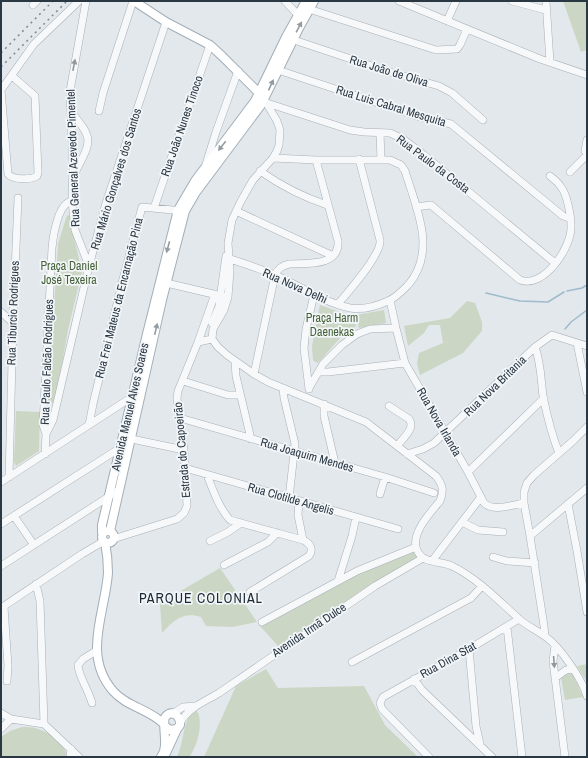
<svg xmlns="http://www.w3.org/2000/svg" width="588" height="758" viewBox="0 0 588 758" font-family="'Archivo Narrow',sans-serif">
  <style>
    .green { fill: #cbd6c4 }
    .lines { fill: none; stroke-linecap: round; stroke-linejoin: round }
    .stream { stroke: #9ebbcc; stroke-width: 1.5 }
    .minor-casing { stroke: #a8b0b6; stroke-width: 8 }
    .major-casing { stroke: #a2aeb8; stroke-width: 10 }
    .minor { stroke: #f6f8f9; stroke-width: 7 }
    .major { stroke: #fff; stroke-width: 8 }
    .rail { stroke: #7c8a96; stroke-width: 1.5; stroke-dasharray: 2 4; stroke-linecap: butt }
    .oneway { fill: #949ca2 }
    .oneway2 { fill: #90989e }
    .labels { text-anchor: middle; stroke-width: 3.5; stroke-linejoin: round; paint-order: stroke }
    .street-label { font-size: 12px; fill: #2a3844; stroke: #f3f6f9 }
    .park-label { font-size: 12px; fill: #456137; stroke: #f3f6f9 }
    .quarter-label { font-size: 14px; letter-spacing: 1px; fill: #1c2935; stroke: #f3f6f9 }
  </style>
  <rect width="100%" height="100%" fill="#e3e8ec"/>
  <path class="green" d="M563,1H587V50L581,52Z
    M67,215L73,217L74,238L82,271L68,330L55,404L47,401L51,352L58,244Z
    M467,301L475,303L482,322V331L463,353L420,375L417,364L419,353L443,343L440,325H429L424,333L408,346L404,326L450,318Z
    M320,305L354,317L356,326L340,338L320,361L317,363L313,360L312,346Z
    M384,310L386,323L359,328L356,315Z
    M16,411L40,412L39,451L16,466L14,462Z
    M415,551L420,559L376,582L279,647L259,625L365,569Z
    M220,568L257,622L232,627L206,626L201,617C183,611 173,621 162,633L160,603Z
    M587,664V682L577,666Z
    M266,669L278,688L364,686L385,725L418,757H204L236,686Z
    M568,673L573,675L583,697L565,700L561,678L564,675Z
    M193,711H197C204,722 197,748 189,757H177C184,743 182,724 193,711Z
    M22,727C27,727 33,727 38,729C48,732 68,744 66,757H1V737L10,731Z"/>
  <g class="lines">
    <path class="stream" d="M567,291L582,288L587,285
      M486,293L520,301L548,302L564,292
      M565,329L571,322L587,310"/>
    <g class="minor-casing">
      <path id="minor" d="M86,1L70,91L73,166L72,201L75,230L89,266
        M285,1L298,15
        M399,1L540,59L587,75
        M512,1L546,10
        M546,1L550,62
        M33,5L37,1
        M309,9L436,50L457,49L460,45L467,29
        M447,21L456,1
        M288,38L393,73L439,86L452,93L483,120
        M278,70L417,116L451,124L563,216L569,218
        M12,76L35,96L38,173L37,176C31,180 13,180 8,174L1,90L34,44L79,1
        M264,99L277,121L280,130L279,145L277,151L273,158L253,180L241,201L232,220L228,243L230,271L228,297L224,310L213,329L212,339L218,347L227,355L254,374L268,382L366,422L436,476C443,485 444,491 440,501C430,513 410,534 417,550C423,565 442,560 454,567C479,580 498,600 518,618C526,626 537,630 546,637C560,647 582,679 587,696
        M267,103L350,130L364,132L390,133L403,139L424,155L555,263
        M99,111L103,93L133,1
        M71,112C96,141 90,142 74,175
        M380,133L381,159
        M587,140L585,151L587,154
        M206,164L216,132L238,71
        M260,171C280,185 303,197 327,205
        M570,172L587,155
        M416,207L431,205L520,280C544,289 572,247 571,226C571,216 567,194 561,187C558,182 554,179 550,176
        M154,208L210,45
        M236,211L333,256
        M226,258C242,262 259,269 275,275C300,286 323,302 350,308C362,310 377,306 388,301C397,297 403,290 409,284C437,250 416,207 405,171L401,165L390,160H316L273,158
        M162,282L226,297
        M390,300L396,328L405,363L468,472L484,503C493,512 512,505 524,503
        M338,304C348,292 382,254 380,240L359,159
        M1,312L13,323
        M212,323L219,306L226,256
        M198,342L215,294
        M577,343L587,392
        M535,347C541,363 541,380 543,396C546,411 553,438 559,453
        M235,362L236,376L251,439
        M319,372H328L405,363
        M254,374L275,275C278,269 281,266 289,264C306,263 340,267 338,241L316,160
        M183,381L228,395H240
        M283,388L284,398L295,444L289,498
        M309,388L323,364L342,345L357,334L370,329L396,328
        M309,389L304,348L306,329L314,295
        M324,404V416L335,463
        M389,406L409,419C416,428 403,438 397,446
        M180,418L385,477L434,493
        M89,425L93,404L122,283L142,207L183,211
        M46,434L43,425L52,248C53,236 58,203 72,201
        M127,438L184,450
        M45,454L46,434L53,420L89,266L106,203L166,22
        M407,454L423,449L434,443L535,347L552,335L587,346
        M185,468L398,529
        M468,472L544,398
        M207,475C213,490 219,508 230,520L303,540C310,543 314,549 309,556L250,592
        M9,477L13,323L18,198
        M1,482L132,397L135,398
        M380,494L385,477
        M299,501L298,515L303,540
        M568,504L577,551L587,612
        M14,516L34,545
        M462,522L478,530L503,532
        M1,524L120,448
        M530,536L587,488
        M113,539L177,519L184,513L187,506L184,450L177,398L178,391L198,342L212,339
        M210,541L228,532L241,523
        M493,557L507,561L535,563
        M432,561L481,497
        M224,565L268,542L277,533
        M1,566L119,490
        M338,581L352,536L356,517
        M36,584L40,601L44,724
        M4,607L8,666L7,681
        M1,608L82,554L104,541
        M262,622L357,571L416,547
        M507,627L522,757
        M545,636L544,626L530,536L524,503V492L527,483L534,475L573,441L587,427
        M555,646L553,661L565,757
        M469,649L476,726L480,744
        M352,662L471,598L482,586
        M555,678L566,670L573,669
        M414,679L422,690L492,757
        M92,703C89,691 78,675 78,665L83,659L96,651
        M1,713L11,719L44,724L79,757
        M172,714L183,707L195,706
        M180,723C189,707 204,702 219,693L375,586L423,558
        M1,729L11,719
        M70,757L71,749
        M429,757L382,709L380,703L383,697L469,649L519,619"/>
    </g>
    <g class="major-casing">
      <path id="major" d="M134,1L166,22L210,45L222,56L263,97
        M102 537a6 6 0 1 1 12 0a6 6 0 1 1-12 0Z
        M110,531L162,300L185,211L196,192L261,105L299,28L314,1
        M102,533V525L147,334L178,210L195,181L255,101L286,37L306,1
        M105,542C107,552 108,563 108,573C105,614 82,655 113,691C127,707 149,709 164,724
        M166,753L177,729
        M161,757C164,753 165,749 165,745C166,738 162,720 166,716C173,709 181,717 180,725L177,729L170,730L165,726"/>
    </g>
    <use href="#minor" class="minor"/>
    <use href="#major" class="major"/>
    <path class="rail" d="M1,53L53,1
      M1,67L67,1"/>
  </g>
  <defs><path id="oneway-solid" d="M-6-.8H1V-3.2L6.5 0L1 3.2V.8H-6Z"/></defs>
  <g class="oneway">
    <use href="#oneway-solid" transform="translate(299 27) rotate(-62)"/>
    <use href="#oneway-solid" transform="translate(271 85) rotate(-65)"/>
    <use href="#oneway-solid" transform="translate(222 146) rotate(128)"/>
    <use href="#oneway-solid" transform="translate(168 247) rotate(105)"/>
    <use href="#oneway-solid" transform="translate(156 329) rotate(-77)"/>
  </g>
  <g class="oneway2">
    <use href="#oneway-solid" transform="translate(74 65) rotate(-79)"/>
    <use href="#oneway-solid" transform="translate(554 662) rotate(86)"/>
  </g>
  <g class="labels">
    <g class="street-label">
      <text transform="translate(389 71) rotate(17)" y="4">Rua João de Oliva</text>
      <text transform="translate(391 106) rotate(17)" y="4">Rua Luis Cabral Mesquita</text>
      <text transform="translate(182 126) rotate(-71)" y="4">Rua João Nunes Tinoco</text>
      <text transform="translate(73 158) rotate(-92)" y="4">Rua General Azevedo Pimentel</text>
      <text transform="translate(433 164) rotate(37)" y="4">Rua Paulo da Costa</text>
      <text transform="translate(116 179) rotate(-73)" y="4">Rua Mário Gonçalves dos Santos</text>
      <text transform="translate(295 286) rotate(24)" y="4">Rua Nova Delhi</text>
      <text transform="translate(119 298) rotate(-76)" y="4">Rua Frei Mateus da Encarnação Pina</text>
      <text transform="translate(13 313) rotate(-88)" y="4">Rua Tiburcio Rodrigues</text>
      <text transform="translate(47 362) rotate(-88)" y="4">Rua Paulo Falcão Rodrigues</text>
      <text transform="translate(495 386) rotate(-44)" y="4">Rua Nova Britania</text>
      <text transform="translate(130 407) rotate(-77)" y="4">Avenida Manuel Alves Soares</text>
      <text transform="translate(439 422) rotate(60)" y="4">Rua Nova Irlanda</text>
      <text transform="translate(182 450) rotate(-95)" y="4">Estrada do Capoeirão</text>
      <text transform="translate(307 455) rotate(16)" y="4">Rua Joaquim Mendes</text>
      <text transform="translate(291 499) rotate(16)" y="4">Rua Clotilde Angelis</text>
      <text transform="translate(309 630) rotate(-34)" y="4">Avenida Irmã Dulce</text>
      <text transform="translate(448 660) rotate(-29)" y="4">Rua Dina Sfat</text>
    </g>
    <g class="park-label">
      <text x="69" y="270">Praça Daniel<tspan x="69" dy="14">José Texeira</tspan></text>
      <text x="332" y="322">Praça Harm<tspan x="332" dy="14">Daenekas</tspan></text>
    </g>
    <g class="quarter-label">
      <text x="201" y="603">PARQUE COLONIAL</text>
    </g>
  </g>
  <rect width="588" height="758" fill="none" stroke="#2a3844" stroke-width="4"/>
</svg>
